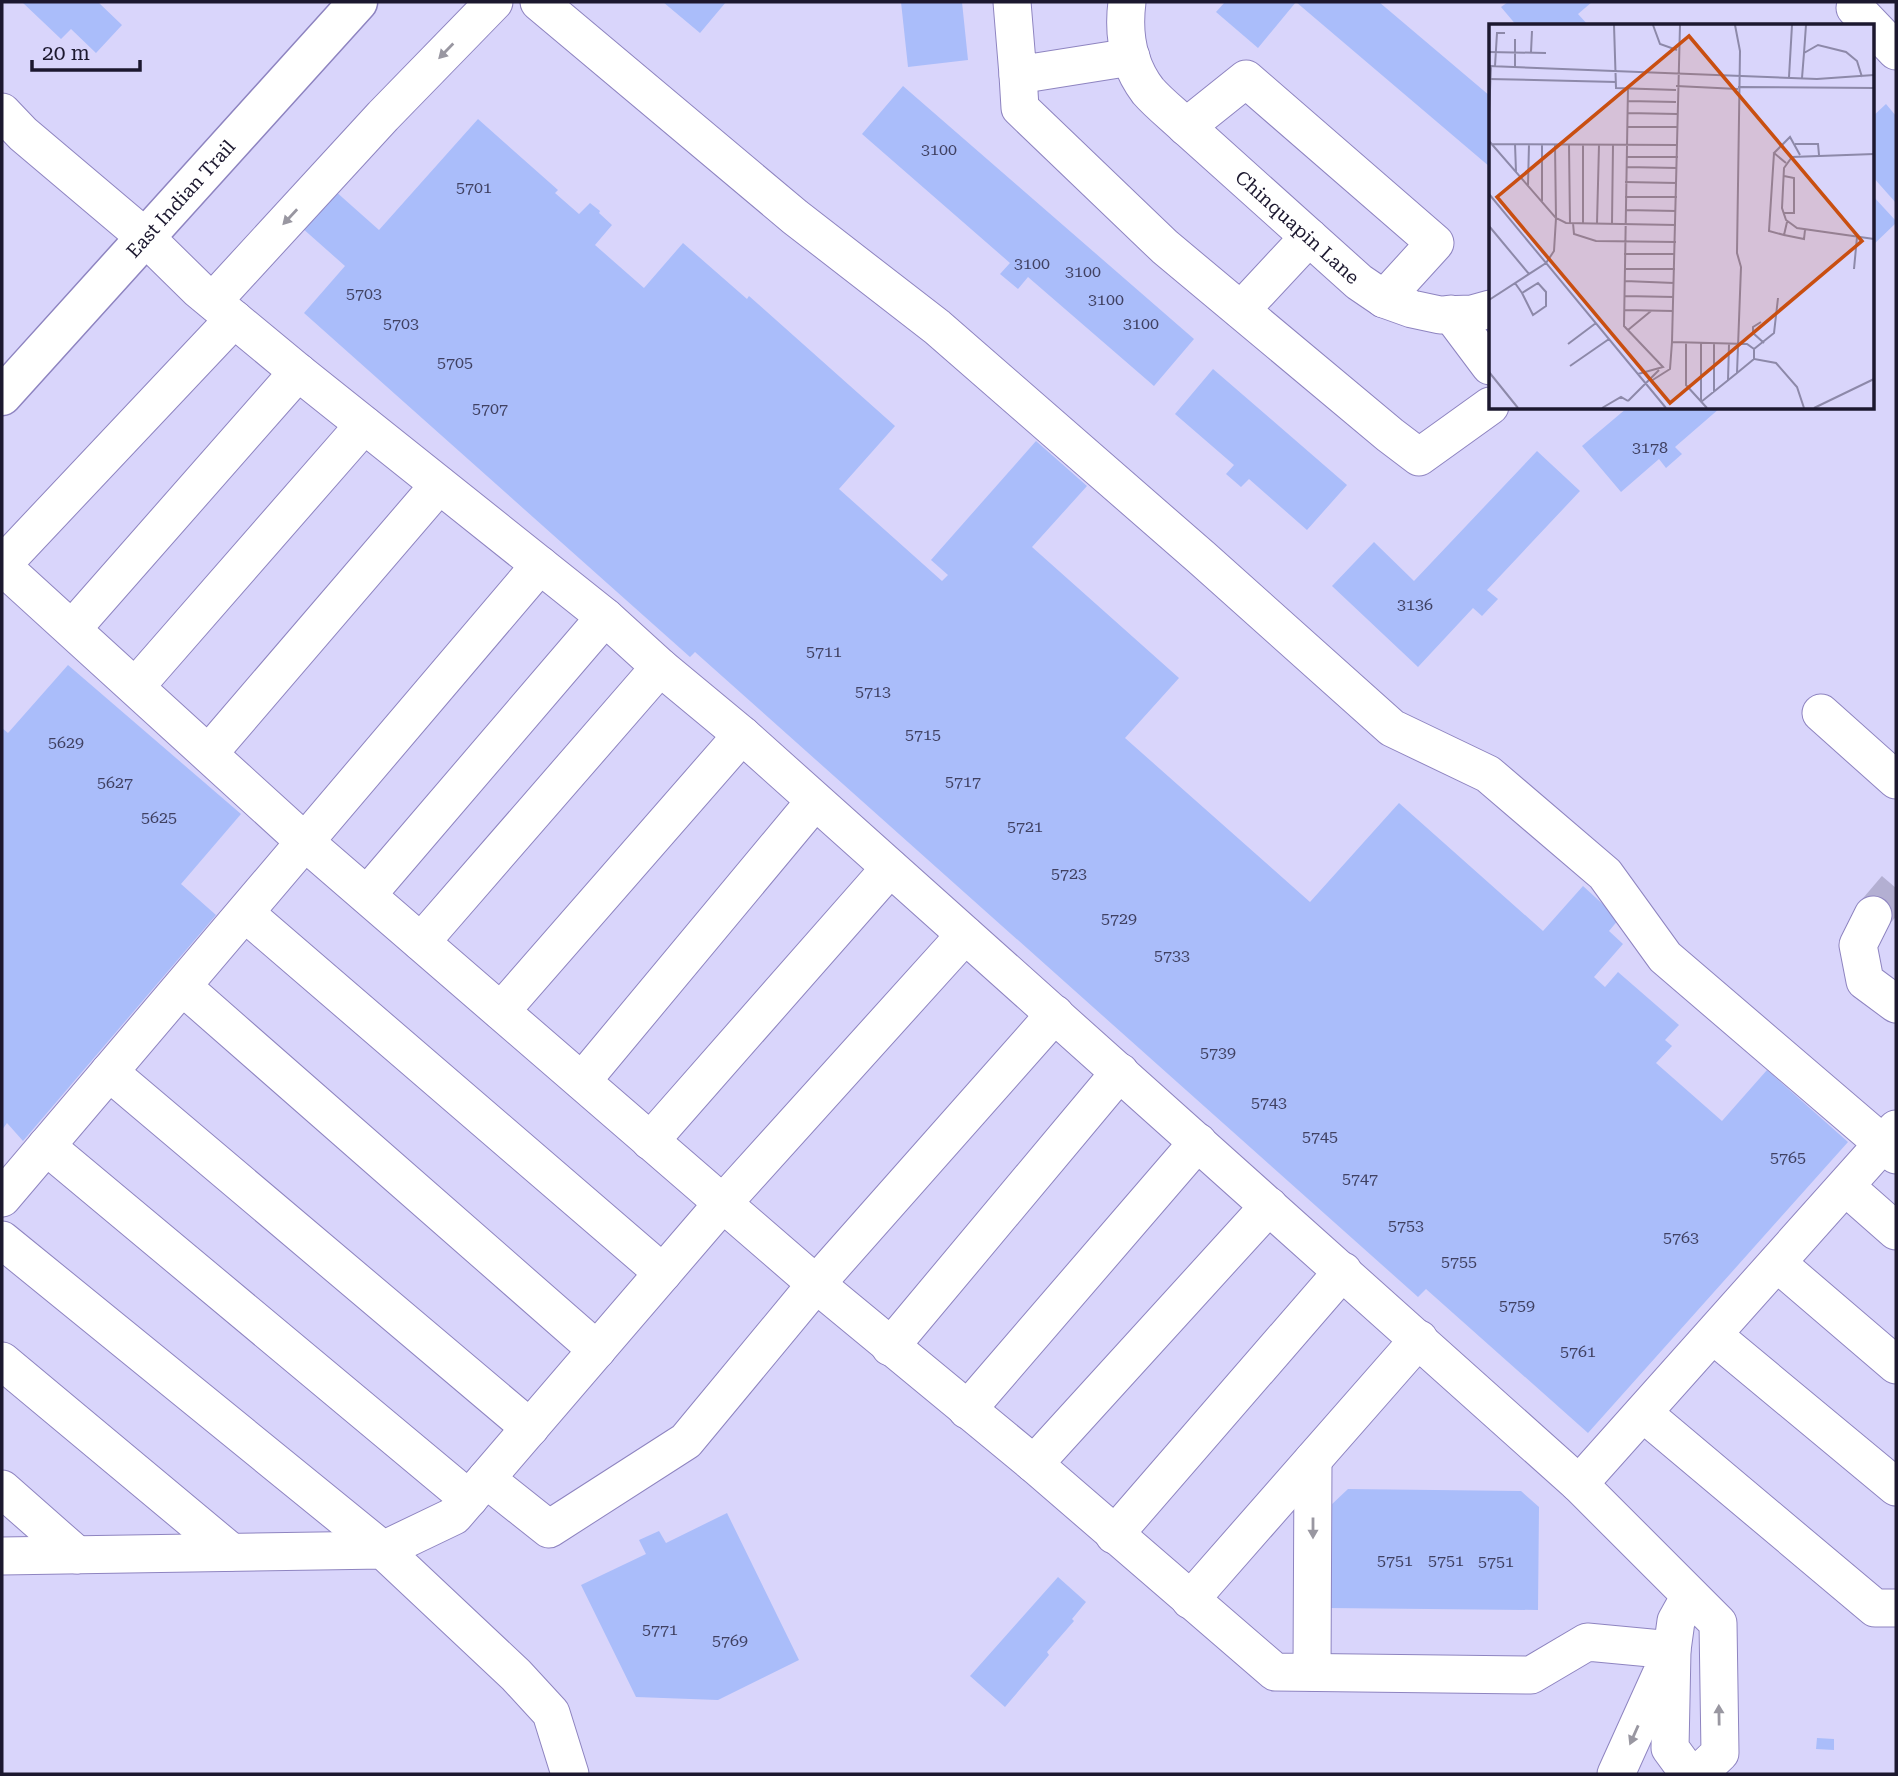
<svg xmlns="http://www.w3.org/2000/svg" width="1898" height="1776" viewBox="0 0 1898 1776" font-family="'Roboto Serif',serif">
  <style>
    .building { fill: #aabdfa }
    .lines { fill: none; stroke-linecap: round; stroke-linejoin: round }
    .minor-tunnel { stroke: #b3afd2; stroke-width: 37; stroke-dasharray: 37 18; stroke-linecap: butt }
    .minor-casing { stroke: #8e84c0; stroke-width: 39 }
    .major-casing { stroke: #8e84c0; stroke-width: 41 }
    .minor { stroke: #fff; stroke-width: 37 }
    .major { stroke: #fff; stroke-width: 38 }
    .oneway { fill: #9997a1 }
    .labels { text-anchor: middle; stroke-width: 5; stroke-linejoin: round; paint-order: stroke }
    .number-label { font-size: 16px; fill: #404162 }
    .street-label { font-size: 19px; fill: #1c182f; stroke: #d9d5fb }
    .inset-road { fill: none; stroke: #8d89a9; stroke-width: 2 }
    .view { fill: #c94f11; fill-opacity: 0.15; stroke: #c94f11; stroke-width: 3.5 }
    .inset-edge { fill: none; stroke: #1c182f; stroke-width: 3.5 }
  </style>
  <rect width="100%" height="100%" fill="#d9d5fb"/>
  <path class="building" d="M22,2H98L122,25L96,53L71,29L61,39Z
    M663,2H726L700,33Z
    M901,2H962L968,60L908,67Z
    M1225,2H1379L1490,96V167L1296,2L1258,48L1216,12Z
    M1508,2H1592L1578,14L1589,26H1517L1501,7Z
    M903,86L1194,339L1154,386L1028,277L1018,289L1000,274L1010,263L862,134Z
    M1886,104L1896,116V203L1872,176V117Z
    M478,119L558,190L555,193L579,214L590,203L600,211L599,213L612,225L595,245L644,288L683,243L747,299L749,296L895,426L839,489L942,581L948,575L931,560L1036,441L1087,486L1032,547L1179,678L1125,738L1310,902L1399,803L1543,931L1583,886L1619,919L1609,931L1623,944L1594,977L1605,987L1618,972L1679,1025L1665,1040L1672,1046L1656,1063L1722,1121L1767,1070L1848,1142L1588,1433L1426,1289L1418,1297L695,652L690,657L304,313L345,266L301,227L334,190L379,230Z
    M1872,195L1896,221V223L1872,246Z
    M1213,369L1347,485L1307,530L1249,479L1241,487L1226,474L1234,465L1175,414Z
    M1627,408H1720L1675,447L1682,454L1666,468L1659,459L1621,492L1582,446Z
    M1537,451L1580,491L1487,590L1498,599L1482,616L1473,608L1418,667L1332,586L1374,542L1414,581Z
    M68,665L241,814L181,884L216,915L23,1141L7,1123L2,1130V728L8,733Z
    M1348,1489L1521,1491L1539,1507L1538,1610L1330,1608V1506Z
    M727,1513L799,1660L718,1700L636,1697L581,1585L646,1554L639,1540L659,1531L666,1543Z
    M1058,1577L1086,1602L1072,1619L1074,1621L1047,1652L1049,1655L1005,1707L970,1676Z
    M1817,1738L1834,1739V1750L1816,1749Z"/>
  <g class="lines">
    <path class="minor-tunnel" d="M1873,915L1896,888"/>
    <g class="minor-casing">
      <g id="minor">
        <path d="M539,2L795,217L937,327L1202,558L1392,728L1488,774L1605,874L1665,957L1896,1155"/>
        <path d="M1012,2L1018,75L1131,57"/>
        <path id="s1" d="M1127,2C1123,33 1128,65 1148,91C1155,99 1164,107 1172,114L1359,282L1384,299L1412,309L1440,315L1472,314L1490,309"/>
        <path d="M1855,8L1896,51"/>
        <path d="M1018,75L1020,108L1165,247L1390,435L1419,457L1490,406"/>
        <path d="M2,112L23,134L146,238L199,290L298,372L605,617L660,667L742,735L1579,1484L1718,1623L1720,1753L1698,1774"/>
        <path d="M1186,127L1246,79L1435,243L1384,299"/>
        <path d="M213,301L383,116L494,2"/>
        <path d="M1241,310L1309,237"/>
        <path d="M1451,314L1490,366"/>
        <path d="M2,565L234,319"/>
        <path d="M2,566L305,842L816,1284L1034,1464L1275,1672L1531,1675L1587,1642L1672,1650L1616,1774"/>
        <path d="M72,629L298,372"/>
        <path d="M136,686L364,425"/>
        <path d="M1821,713L1896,780"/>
        <path d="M209,753L439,485"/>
        <path d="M367,895L605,617"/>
        <path d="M245,913L663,1273"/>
        <path d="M1873,915L1858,945L1865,981L1896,1004"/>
        <path d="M421,942L660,667"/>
        <path d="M183,987L597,1350"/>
        <path d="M501,1011L742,735"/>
        <path d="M109,1072L530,1428"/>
        <path d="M582,1081L815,801"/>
        <path d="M650,1141L890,868"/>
        <path d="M46,1146L469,1499"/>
        <path d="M1846,1187L1896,1231"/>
        <path d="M2,1198L540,565"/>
        <path d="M2,1240L383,1550L454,1516L723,1203L965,935"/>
        <path d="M1777,1263L1896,1365"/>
        <path d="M1713,1335L1896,1487"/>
        <path d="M890,1347L1120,1072"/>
        <path d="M2,1361L231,1552"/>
        <path d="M967,1410L1198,1142"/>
        <path d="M1643,1413L1875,1608H1896"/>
        <path d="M1034,1464L1269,1206"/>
        <path d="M486,1479L549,1529L686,1441L816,1284L1055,1014"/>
        <path d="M1579,1484L1896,1129"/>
        <path d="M2,1489L77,1555"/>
        <path d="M1114,1535L1343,1271"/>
        <path d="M2,1556L383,1550L516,1675L551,1713L570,1774"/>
        <path d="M1190,1600L1419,1339"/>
        <path d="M1312,1672L1313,1460"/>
        <path d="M1689,1774L1670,1748L1672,1650L1676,1621L1690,1596"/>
      </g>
    </g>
    <g class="major-casing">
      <g id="major">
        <path id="s2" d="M2,396L358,2"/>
      </g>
    </g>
    <use href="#minor" class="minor"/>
    <use href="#major" class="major"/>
  </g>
  <defs><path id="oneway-solid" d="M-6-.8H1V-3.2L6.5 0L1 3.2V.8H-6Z" transform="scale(1.75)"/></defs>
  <g class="oneway">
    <use href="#oneway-solid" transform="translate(446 51) rotate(134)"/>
    <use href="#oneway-solid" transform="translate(290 217) rotate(133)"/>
    <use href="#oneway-solid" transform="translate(1313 1528) rotate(90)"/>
    <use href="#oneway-solid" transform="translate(1719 1715) rotate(-91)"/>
    <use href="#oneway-solid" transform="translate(1634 1735) rotate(114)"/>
  </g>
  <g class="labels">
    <g class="number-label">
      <text x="939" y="155">3100</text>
      <text x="474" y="193">5701</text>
      <text x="1032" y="269">3100</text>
      <text x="1083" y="277">3100</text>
      <text x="364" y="299">5703</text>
      <text x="1106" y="305">3100</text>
      <text x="401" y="329">5703</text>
      <text x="1141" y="329">3100</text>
      <text x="455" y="368">5705</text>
      <text x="490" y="414">5707</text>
      <text x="1650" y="453">3178</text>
      <text x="1415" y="610">3136</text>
      <text x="824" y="657">5711</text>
      <text x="873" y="697">5713</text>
      <text x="923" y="740">5715</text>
      <text x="66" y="748">5629</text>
      <text x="963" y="787">5717</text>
      <text x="115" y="788">5627</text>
      <text x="159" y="823">5625</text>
      <text x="1025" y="832">5721</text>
      <text x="1069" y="879">5723</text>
      <text x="1119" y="924">5729</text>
      <text x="1172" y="961">5733</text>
      <text x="1218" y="1058">5739</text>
      <text x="1269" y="1108">5743</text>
      <text x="1320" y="1142">5745</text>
      <text x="1788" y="1163">5765</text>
      <text x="1360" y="1184">5747</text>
      <text x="1406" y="1231">5753</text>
      <text x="1681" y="1243">5763</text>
      <text x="1459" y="1267">5755</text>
      <text x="1517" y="1311">5759</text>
      <text x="1578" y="1357">5761</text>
      <text x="1395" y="1566">5751</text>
      <text x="1446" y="1566">5751</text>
      <text x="1496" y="1567">5751</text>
      <text x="660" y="1635">5771</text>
      <text x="730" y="1646">5769</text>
    </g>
    <g class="street-label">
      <text dy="7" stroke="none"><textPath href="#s2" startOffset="266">East Indian Trail</textPath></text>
      <text dy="7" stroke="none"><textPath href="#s1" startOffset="296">Chinquapin Lane</textPath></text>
    </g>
  </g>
  <g transform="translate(1489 24)">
    <rect width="385" height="385" fill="#d9d5fb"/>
    <path class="inset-road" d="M125,1L127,64L187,66M164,1L171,20L188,26M26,15V43M0,28L57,29M42,28L43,7M315,29L317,1M0,42L328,55L385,51M6,42L8,9H16M300,53L303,1M313,54L315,29L329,21L357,28L368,37L373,53M0,55L127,58M187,62L249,65M139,63L135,302L174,343L149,350M249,63L385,64M139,77L187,78M138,89L188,90M0,90L2,42M138,103H188M0,117L67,194L65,227L57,239L0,276M3,120L188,121M26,120L27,148M306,120H329L330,131M53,121V177M66,121L67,194L77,199L187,201M80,121L81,199M285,129L280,207L295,211L298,198M385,130L303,133L295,144L293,184L297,196L308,204L385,215M137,133H189M297,139L285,129L301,113L311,131M137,143L188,144M136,158L188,159M39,161L40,120M0,170L177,384M136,173H188M136,186L187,187M294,189H305V154L295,152M84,199L85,210L107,217L187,218M94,199V121M108,199L110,121M123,199L124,121M0,202L40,250M295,211L315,215L316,206M135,230H186M136,245H186M365,245L368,213M136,257L185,259M26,259L33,269L49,259L57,268V282L44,291L33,269M135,272L185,273M135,286L184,287M272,298L264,303V309L275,319M139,306L162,287M183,318L258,320L265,325V335L287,339L308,363L315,384M197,318V361L218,384M212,319V378M79,320L107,299M265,325L285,309L289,274M81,342L120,315M0,348L29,384M248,349L265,335M239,356L240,320M162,357L181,345L183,318L191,1M225,368V319M139,377L170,346M212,378L248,349L252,243L248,229L251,27L246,1M113,384L132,373L139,377M325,384L385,355"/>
    <path class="view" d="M200,12L373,217L181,379L8,173Z"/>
    <rect width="385" height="385" class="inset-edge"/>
  </g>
  <rect width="1898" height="1776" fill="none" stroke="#1c182f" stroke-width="7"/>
  <path d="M32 60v10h108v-10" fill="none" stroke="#1c182f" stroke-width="3.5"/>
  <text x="42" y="60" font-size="21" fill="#1c182f" stroke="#d9d5fb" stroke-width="5" paint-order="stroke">20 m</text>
</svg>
